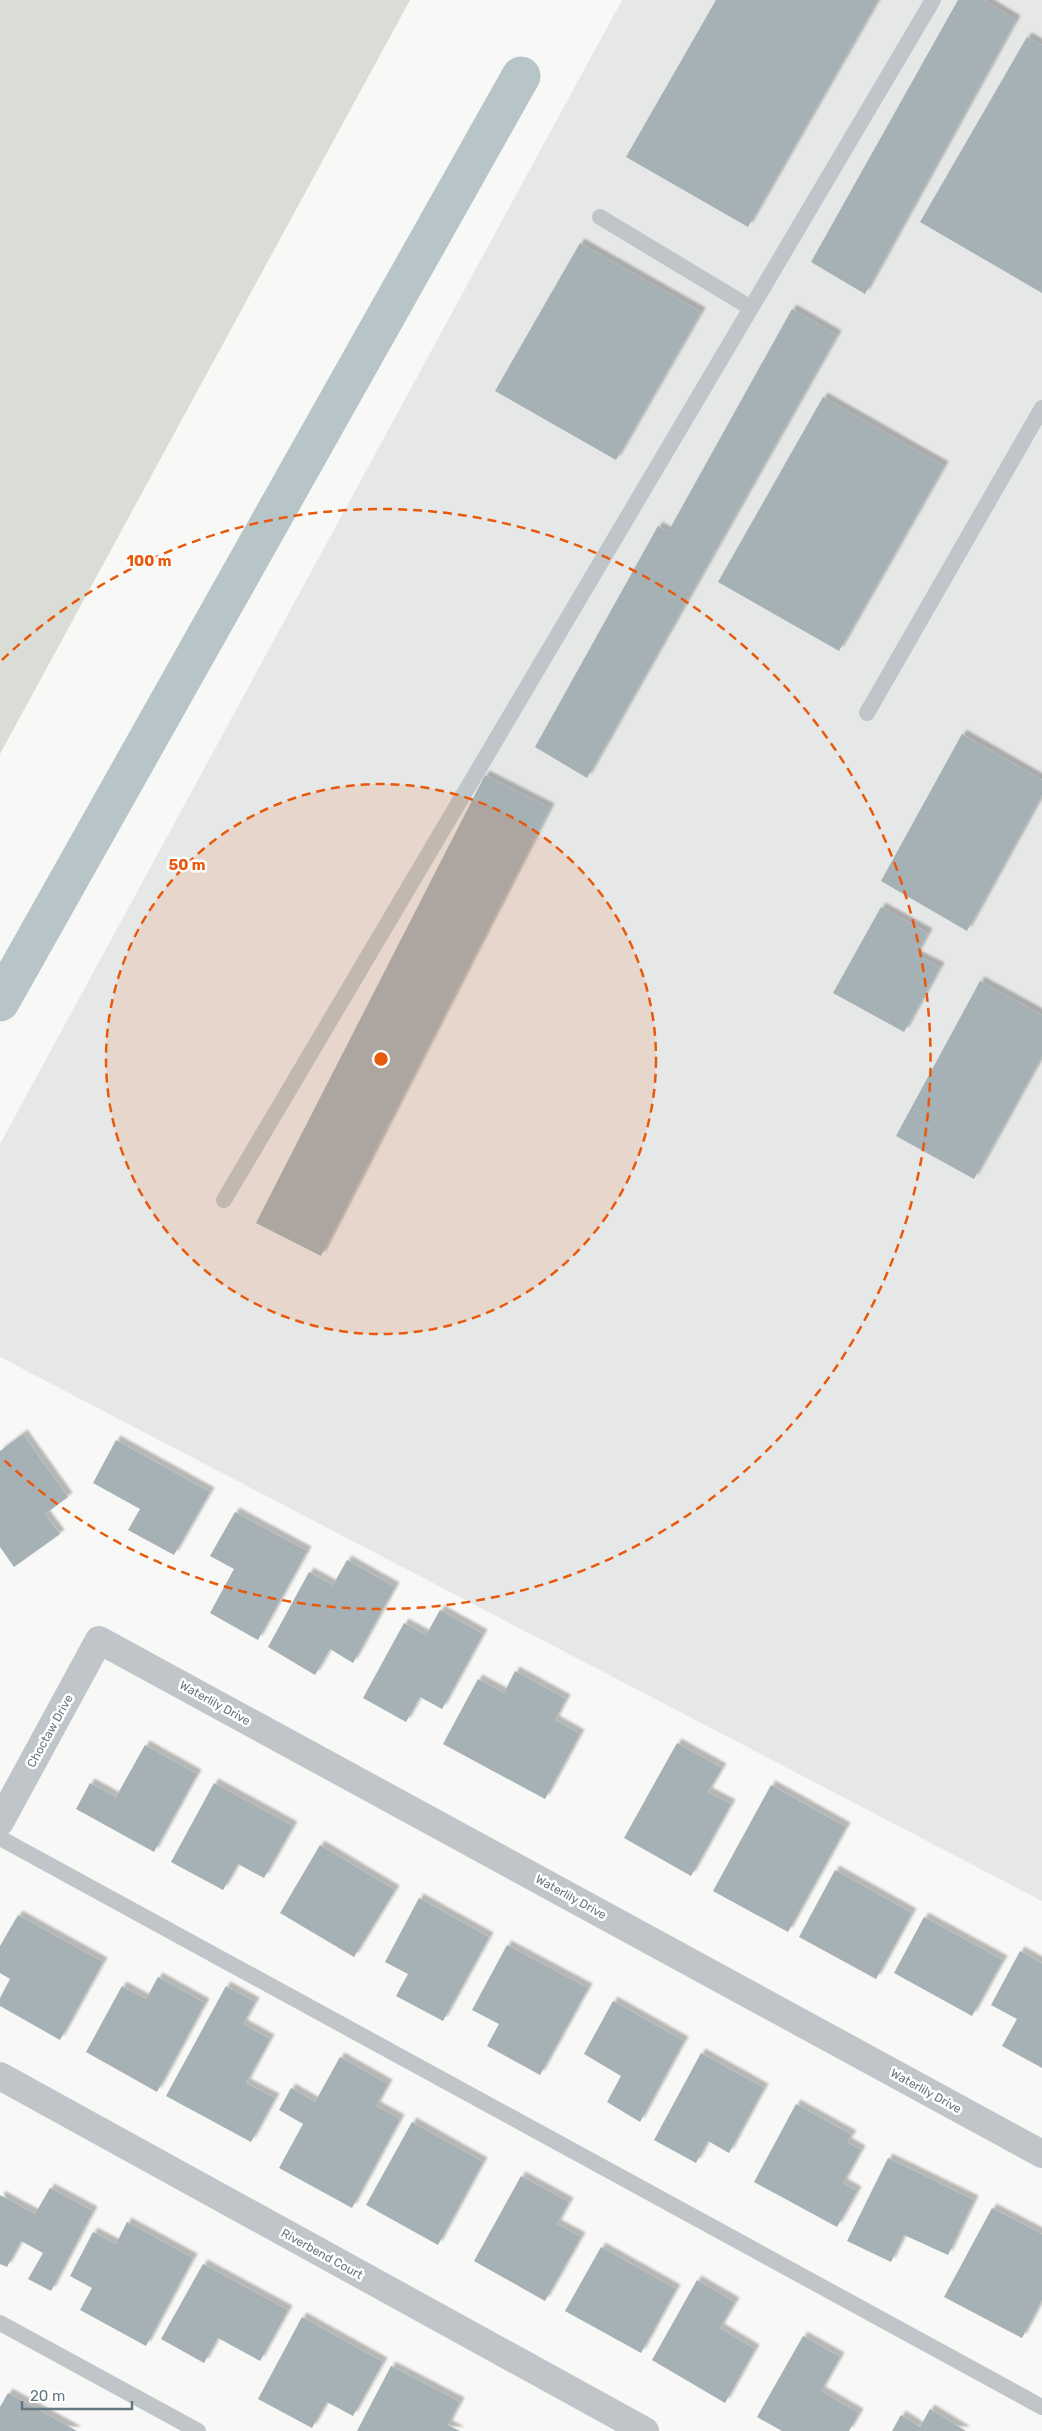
<svg xmlns="http://www.w3.org/2000/svg" width="1042" height="2431" viewBox="0 0 1042 2431" font-family="Rubik,sans-serif">
  <style>
    .built { fill: #e6e8e7 }
    .green { fill: #d9ddd5 }
    .lines { fill: none; stroke-linecap: round; stroke-linejoin: round }
    .canal { stroke: #b7c5c8; stroke-width: 39 }
    .building { fill: #a6b1b5; filter: url(#shadow) }
    .service { stroke: #bfc5c8; stroke-width: 16 }
    .minor { stroke: #bfc5c8; stroke-width: 28 }
    .ring { fill: none; stroke: #e8590c; stroke-width: 2.5; stroke-dasharray: 9 6 }
    .labels { text-anchor: middle; stroke-width: 5; stroke-linejoin: round; paint-order: stroke }
    .street-label { font-size: 12px; fill: #647781; stroke: #fff }
    .centre { fill: #e8590c; stroke: #fff; stroke-width: 2.5 }
    .ring-label { font-size: 15px; text-anchor: middle; font-weight: bold; fill: #e8590c; stroke: #fff; stroke-width: 5; stroke-linejoin: round; paint-order: stroke }
  </style>
  <defs>
    <filter id="shadow"><feDropShadow dx="4.5" dy="-4.5" stdDeviation="1" flood-color="#0004"/></filter>
  </defs>
  <rect width="100%" height="100%" fill="#f8f8f6"/>
  <path class="built" d="M622,0H1042V1901L0,1357V1144Z"/>
  <path class="green" d="M0,0H410L0,754Z"/>
  <g class="lines">
    <path class="canal" d="M0,1002L521,76"/>
  </g>
  <path class="building" d="M716,0H878L748,227L626,157Z
    M958,0H983L1016,20L865,294L811,262Z
    M1027,37L1042,45V293L920,222Z
    M580,243L701,312L616,460L495,391Z
    M792,309L837,335L587,778L535,747L658,526L668,532Z
    M823,397L944,466L839,651L718,582Z
    M962,734L1042,780V795L967,931L881,881Z
    M485,775L550,808L321,1256L256,1223Z
    M881,907L928,933L916,955L940,967L904,1032L833,993Z
    M980,981L1042,1015V1056L974,1179L896,1136Z
    M23,1434L68,1497L45,1514L60,1534L14,1567L0,1547V1451Z
    M116,1440L210,1492L174,1555L128,1530L140,1509L93,1483Z
    M235,1512L307,1551L258,1640L210,1613L234,1569L210,1556Z
    M347,1560L395,1587L353,1663L330,1649L315,1675L268,1647L309,1572L333,1585Z
    M440,1610L483,1634L442,1709L420,1697L406,1722L363,1698L404,1623L426,1635Z
    M515,1671L566,1699L555,1720L580,1734L545,1799L443,1744L478,1679L504,1693Z
    M677,1743L722,1768L708,1792L731,1804L691,1876L624,1838Z
    M145,1745L197,1774L154,1852L76,1809L90,1783L116,1797Z
    M214,1783L293,1826L264,1878L238,1864L223,1890L171,1862Z
    M771,1785L846,1827L788,1932L713,1891Z
    M320,1845L395,1890L354,1957L280,1913Z
    M835,1870L912,1913L876,1979L799,1937Z
    M419,1898L489,1937L443,2021L396,1996L408,1974L385,1962Z
    M18,1915L103,1962L60,2040L0,2006V1998L10,1979L0,1973V1946Z
    M924,1917L1003,1960L972,2016L894,1973Z
    M507,1945L588,1988L540,2075L487,2046L499,2024L472,2010Z
    M1020,1951L1042,1963V2068L1002,2046L1017,2019L991,2005Z
    M158,1977L205,2003L157,2092L86,2052L122,1986L146,1999Z
    M226,1986L255,2002L243,2024L270,2039L246,2083L275,2098L251,2142L166,2096Z
    M613,2001L684,2041L640,2122L607,2102L621,2076L584,2054Z
    M701,2053L764,2088L729,2153L708,2141L696,2163L654,2140Z
    M340,2057L388,2084L376,2106L400,2119L352,2208L279,2168L303,2124L279,2110L291,2088L315,2102Z
    M796,2104L852,2135L847,2142L861,2150L843,2183L857,2191L837,2227L754,2182Z
    M412,2122L483,2162L438,2245L366,2205Z
    M888,2158L974,2200L948,2255L904,2235L891,2262L847,2241Z
    M521,2176L569,2202L557,2224L581,2237L545,2301L474,2261Z
    M50,2188L93,2211L51,2291L28,2279L43,2253L21,2241L7,2267L0,2264V2195L35,2214Z
    M992,2208L1042,2234V2300L1022,2338L944,2297Z
    M127,2222L193,2258L146,2346L80,2310L92,2288L70,2276L93,2232L116,2244Z
    M601,2247L676,2289L641,2353L565,2311Z
    M203,2264L288,2310L260,2361L218,2338L204,2363L161,2339Z
    M697,2280L735,2302L720,2328L755,2349L725,2403L652,2360Z
    M302,2317L383,2362L353,2416L327,2402L312,2428L258,2399Z
    M803,2336L840,2357L821,2391L859,2413L849,2431H782L757,2417Z
    M391,2366L460,2402L448,2425L460,2431H357Z
    M8,2393L77,2431H0V2407Z
    M930,2409L966,2431H892L901,2415L920,2427Z"/>
  <g class="lines">
    <path class="service" d="M600,217L751,308
      M867,713L1042,408
      M224,1200L933,0
      M0,1838L1042,2407
      M0,2323L198,2431"/>
    <path class="minor" d="M0,1822L99,1640L1042,2154
      M0,2076L645,2431"/>
  </g>
  <circle cx="381" cy="1059" r="275" fill="#e8590c" fill-opacity=".12"/>
  <g class="ring">
    <circle cx="381" cy="1059" r="275"/>
    <path d="M2 660A550 550 0 1 1 2 1458"/>
  </g>
  <g class="labels">
    <g class="street-label">
      <text transform="translate(215 1703) rotate(29)" y="4">Waterlily Drive</text>
      <text transform="translate(50 1731) rotate(-61)" y="4">Choctaw Drive</text>
      <text transform="translate(571 1897) rotate(29)" y="4">Waterlily Drive</text>
      <text transform="translate(926 2091) rotate(29)" y="4">Waterlily Drive</text>
      <text transform="translate(322 2254) rotate(29)" y="4">Riverbend Court</text>
    </g>
  </g>
  <circle cx="381" cy="1059" r="8" class="centre"/>
  <g class="ring-label">
    <text x="149" y="566">100 m</text>
    <text x="187" y="870">50 m</text>
  </g>
  <path d="M22 2401v8h110v-8" fill="none" stroke="#647781" stroke-width="2.5"/>
  <text x="30" y="2401" font-size="15" fill="#647781" stroke="#ffffff" stroke-width="4" paint-order="stroke">20 m</text>
</svg>
